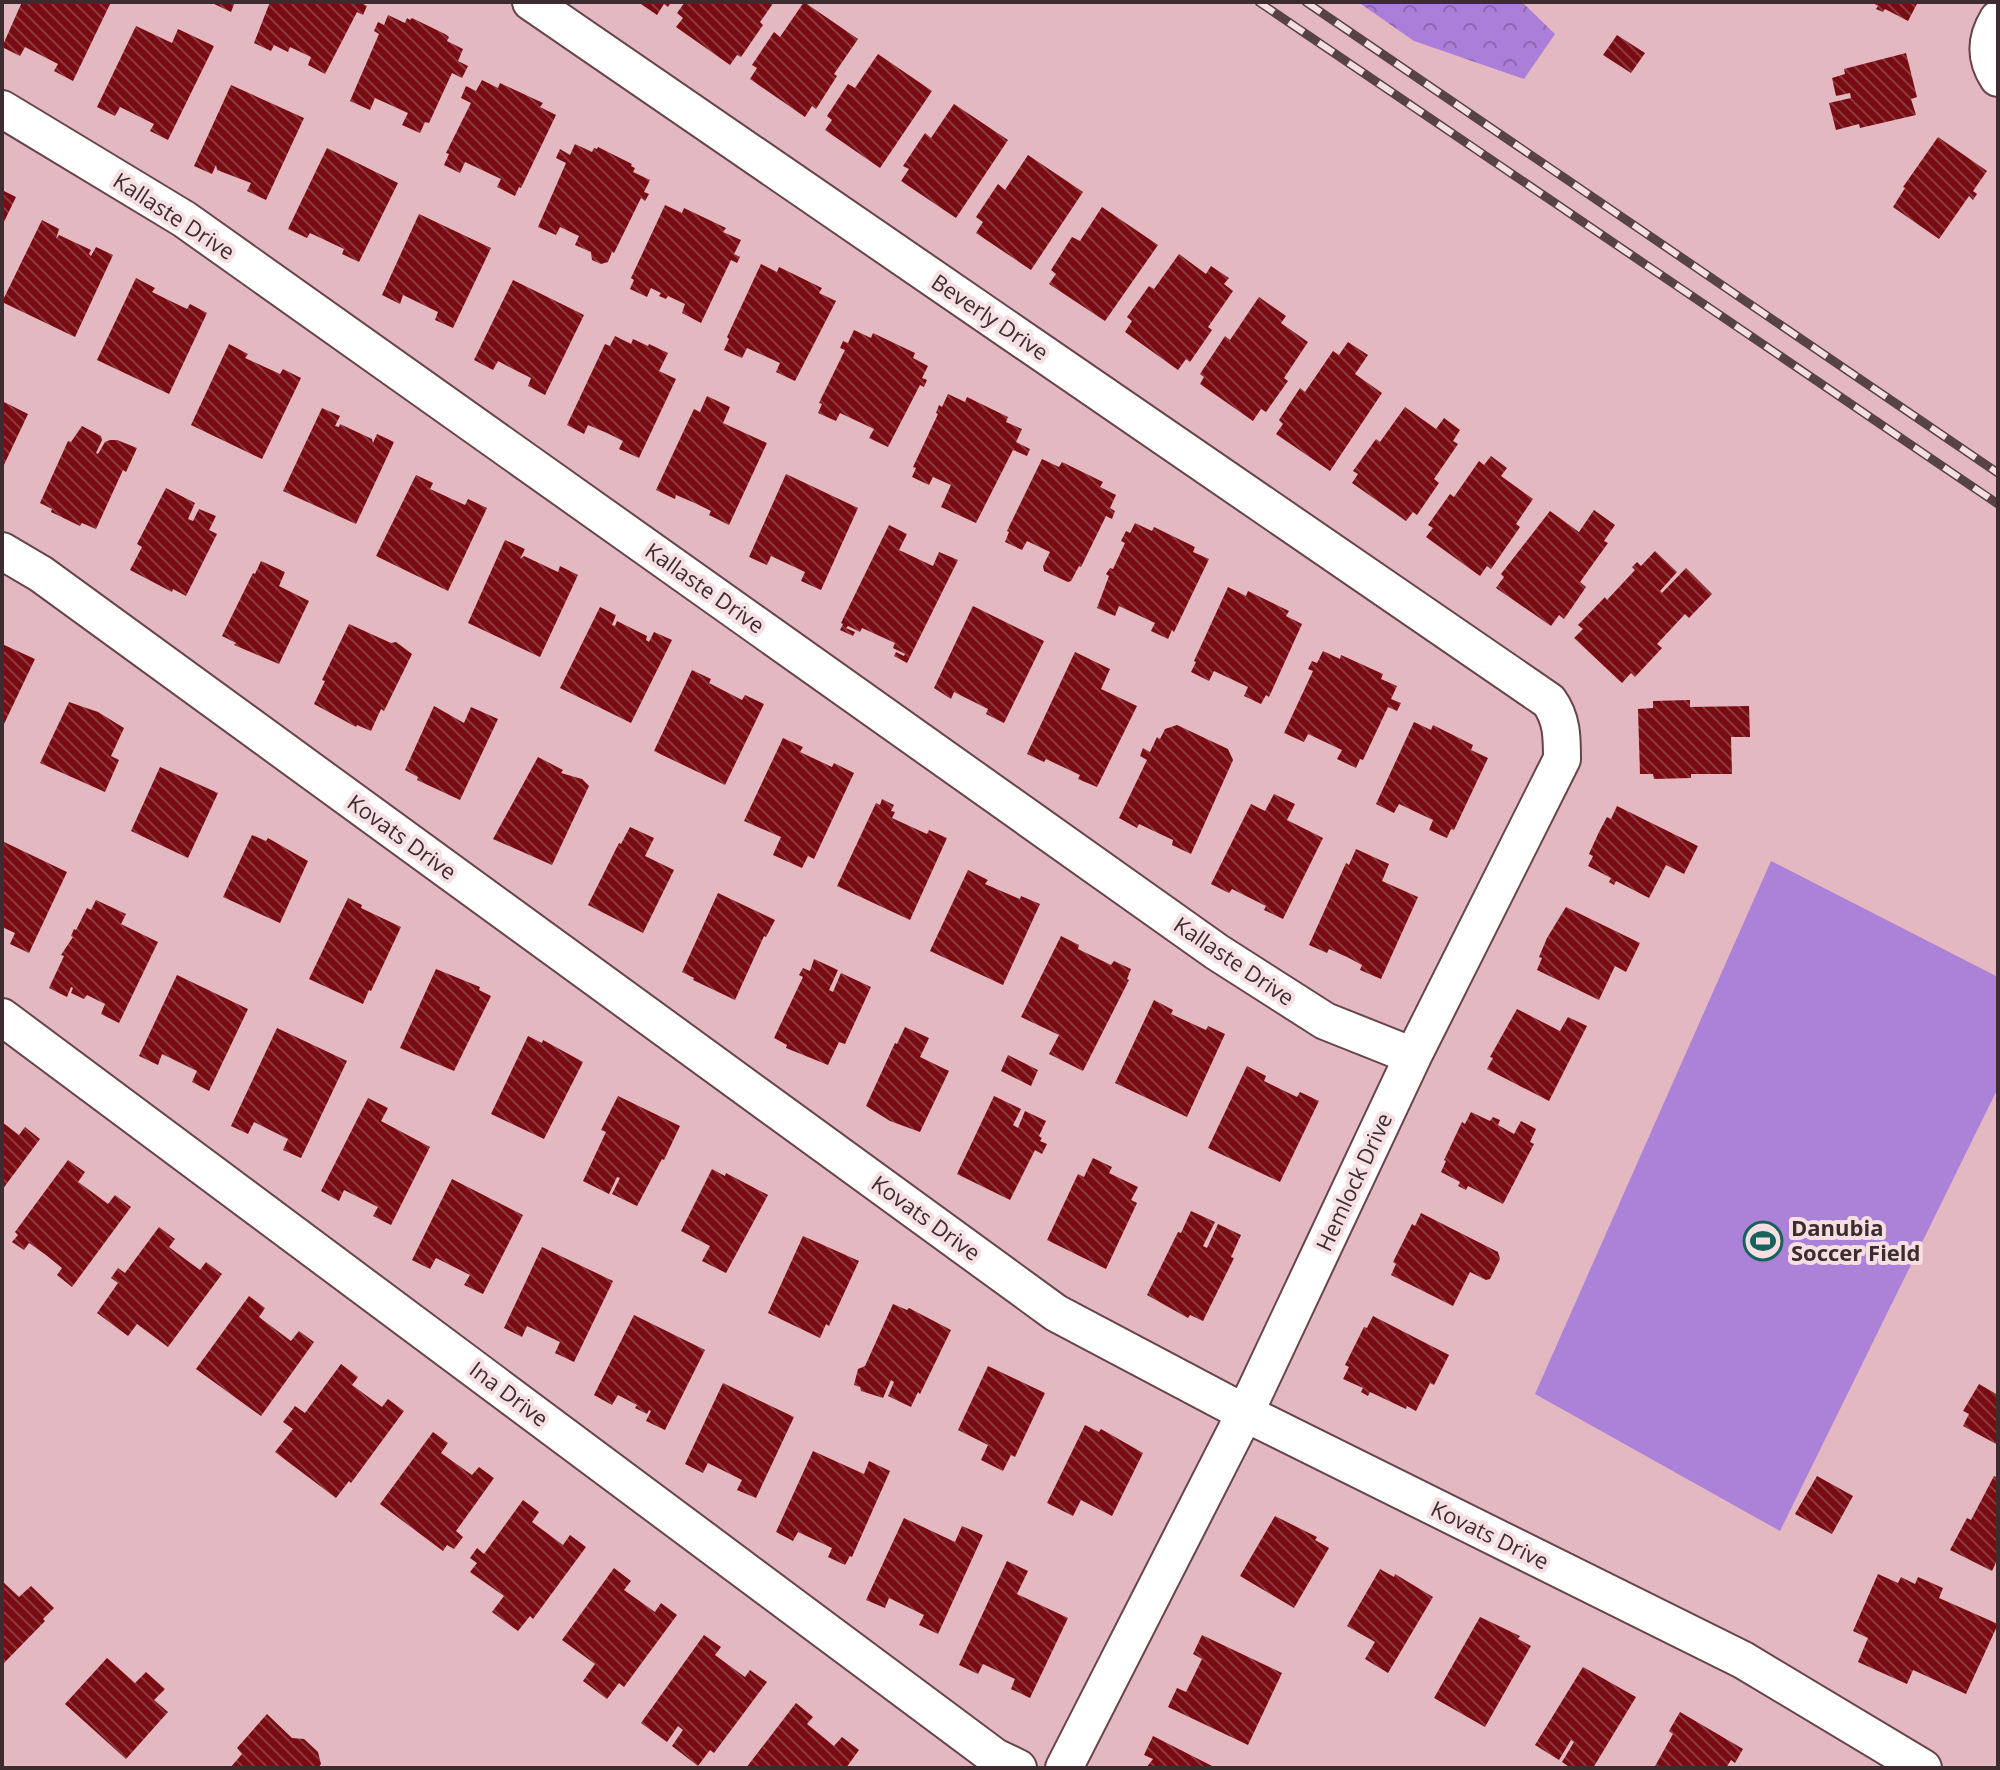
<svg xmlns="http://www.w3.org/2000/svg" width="2000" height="1770" viewBox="0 0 2000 1770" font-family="'Open Sans',sans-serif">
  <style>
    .forest { fill: url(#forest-crowns) }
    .garden { fill: #ac82d8 }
    .building { fill: url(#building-back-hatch) }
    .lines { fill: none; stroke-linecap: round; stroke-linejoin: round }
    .minor-casing { stroke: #67434b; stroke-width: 40 }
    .minor { stroke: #fff; stroke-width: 36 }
    .rail-casing { stroke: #574246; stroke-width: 9 }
    .rail { stroke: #f6dfe3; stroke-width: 6; stroke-dasharray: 18; stroke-linecap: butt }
    .labels { text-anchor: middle; stroke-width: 8; stroke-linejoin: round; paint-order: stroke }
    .street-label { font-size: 22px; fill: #3d2c2f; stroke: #f6dfe3 }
    .poi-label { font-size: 22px; font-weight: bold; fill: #3d2c2f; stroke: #f6dfe3; text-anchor: start }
  </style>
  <defs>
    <pattern id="forest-crowns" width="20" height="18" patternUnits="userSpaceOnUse" patternTransform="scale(2)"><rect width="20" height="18" fill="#ab7eda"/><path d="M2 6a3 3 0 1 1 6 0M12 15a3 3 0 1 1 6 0" fill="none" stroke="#8c67b1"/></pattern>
    <pattern id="building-back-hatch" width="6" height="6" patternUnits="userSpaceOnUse" patternTransform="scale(2)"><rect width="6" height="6" fill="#780c12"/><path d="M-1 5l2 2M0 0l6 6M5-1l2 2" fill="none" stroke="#8b393e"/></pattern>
  </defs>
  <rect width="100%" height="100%" fill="#e4b8c0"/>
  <path class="forest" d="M1358,2H1522L1555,34L1524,79L1414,41Z"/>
  <path class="garden" d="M1771,861L1998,977V1088L1780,1531L1535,1394Z"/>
  <path class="building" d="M22,2H111L73,81L54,71L58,64L25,47L20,56L2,47Z
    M210,2H235L231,12Z
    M270,2H360L367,6L363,15L357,12L325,74L308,65L311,57L290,47L288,52L274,45L271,51L254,43Z
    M638,2H671L668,7L664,4L657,15Z
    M685,2H774L760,22L763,25L741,57L737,55L730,65L676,27L683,18L677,13Z
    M804,2L858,39L834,74L837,76L816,109L812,106L805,117L750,79L757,68L752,65L774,32L780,37Z
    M1871,2H1918L1908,21L1885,9L1883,12L1876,9L1878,6Z
    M388,15L405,23L407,18L410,20L412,18L445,34L449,37L447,41L463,49L458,61L468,66L462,78L452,73L429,123L425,122L420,133L402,125L408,113L375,98L370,110L350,101L379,34L374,31L378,22L384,25Z
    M136,26L172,43L178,29L214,46L168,140L150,131L154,124L120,107L115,116L97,107Z
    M1617,35L1645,53L1631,73L1603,55Z
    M1906,53L1917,97L1911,99L1916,115L1860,128L1859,124L1836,130L1829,103L1851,98L1850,93L1836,96L1832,78L1845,74L1844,69Z
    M878,54L932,91L880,168L825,130L832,120L827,116L848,84L855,88Z
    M482,80L498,88L500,83L543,103L540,107L556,115L521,188L519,187L515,196L497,187L501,179L465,162L460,173L444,165L449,154L446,153L471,103L461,98L466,86L476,91Z
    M231,85L304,118L266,200L247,191L251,183L217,170L216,165L212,174L194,166Z
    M954,104L1008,140L956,218L901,181L909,169L903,166L925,133L931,138Z
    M1938,137L1987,171L1973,191L1977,194L1973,200L1969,196L1939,239L1893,207L1905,188L1903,187Z
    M575,144L592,152L594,148L597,149L598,147L632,164L631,166L635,168L633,172L650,180L644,192L649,194L645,201L641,198L614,253L612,252L608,262L601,264L592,260L591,252L575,245L579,236L560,227L556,235L538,227L566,163L556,158L560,149L570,155Z
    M327,148L398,183L359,262L342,254L344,249L310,233L307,238L288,229Z
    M1028,155L1083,192L1031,270L976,233L983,222L976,217L998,184L1005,190Z
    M2,190L16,197L2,226Z
    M665,205L682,213L684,208L726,228L723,232L741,240L734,254L740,257L737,263L731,260L701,323L682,313L685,304L668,296L666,299L659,296L661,293L651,288L647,297L630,289L634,280L631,278Z
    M1102,207L1158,245L1105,321L1049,284L1056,274L1051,270L1072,237L1080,241Z
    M419,214L491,248L453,328L435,320L438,312L403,295L400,304L382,295Z
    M42,220L59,229L56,239L59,235L91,250L89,254L91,256L96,247L113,255L75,337L2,302Z
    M1179,254L1206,274L1211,266L1229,278L1224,284L1233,291L1208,327L1212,330L1190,362L1186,359L1178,370L1125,332L1132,321L1127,317L1149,286L1154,289Z
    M761,264L777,272L779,267L822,288L819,293L836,301L795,381L776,372L780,363L747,348L742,358L724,350L729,339L727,337Z
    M136,278L155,288L152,292L187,309L190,304L207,313L169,394L97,360Z
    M513,280L584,315L545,395L528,386L531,378L513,369L498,361L493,370L474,360Z
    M1259,297L1286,316L1281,323L1308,342L1284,378L1288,381L1266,412L1261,409L1253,421L1200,384L1204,377L1200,374L1225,336L1230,340Z
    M854,330L871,338L873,333L915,353L913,358L928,366L922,378L927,380L924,387L920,385L888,447L869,438L874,429L840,413L836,421L818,413L822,404L819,403L845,350L840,348L843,341L848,343Z
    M615,336L631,344L633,339L648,346L649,344L668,353L659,371L676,379L639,458L619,449L623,441L607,433L588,425L584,434L567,425L605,344L610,346Z
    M1348,342L1368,355L1355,374L1382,393L1330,471L1276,434L1283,424L1279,420L1300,388L1305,392L1333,351L1339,355Z
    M229,344L248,354L245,358L280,374L283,369L301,378L262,459L191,425Z
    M948,394L965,402L967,397L1008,417L1006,422L1022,429L1016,442L1030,449L1027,456L1013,450L976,523L941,507L951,485L933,477L929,485L912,477L916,468L913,467L938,414L936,413L939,405L942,407Z
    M707,396L730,407L723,423L767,443L729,525L709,515L711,511L697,504L676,495L675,499L656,490L694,409L700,412Z
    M2,401L28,414L2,469Z
    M1405,407L1436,429L1444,418L1460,430L1453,441L1458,444L1434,479L1439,483L1417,515L1413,512L1406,521L1352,483L1358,474L1353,471L1376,439L1380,442Z
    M322,408L340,416L335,426L339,427L340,424L372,439L373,443L377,434L394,442L356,524L283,491Z
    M82,426L101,436L102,440L96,453L98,454L105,442L110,440H117L137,448L126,472L123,470L96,529L82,523L80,526L51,512L52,509L40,503L68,441L71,442Z
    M1491,456L1507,468L1501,476L1533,499L1516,524L1520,527L1491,569L1487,566L1480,576L1426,537L1433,528L1428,525L1450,494L1454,497L1479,461L1484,465Z
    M1042,459L1059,467L1062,462L1103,482L1100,487L1116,495L1110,508L1115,511L1112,519L1106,516L1081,567L1079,566L1071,581L1068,582L1044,571L1043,566L1050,552L1027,541L1022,550L1005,542L1009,532L1007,531Z
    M786,474L858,508L821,590L801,581L805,572L771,556L767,565L749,557Z
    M416,475L433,483L430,489L465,505L468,499L487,508L448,591L376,556Z
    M166,488L195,503L188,519L193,521L199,509L216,516L209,530L217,534L186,596L173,589L172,592L130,570L142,547L137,544Z
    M1594,510L1615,525L1604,541L1608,543L1580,582L1586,587L1564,619L1559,615L1551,626L1496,588L1504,577L1501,574L1550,511L1579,532Z
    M1135,523L1152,531L1154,527L1195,547L1193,552L1209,559L1174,632L1172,630L1168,639L1151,631L1155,623L1119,606L1115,616L1097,608L1109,576L1106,574L1110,568L1113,569L1125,543L1121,541L1126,531L1130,533Z
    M889,525L907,534L899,550L933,566L939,552L958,560L907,663L894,656L896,652L904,656L905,654L893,648L895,643L862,628L860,632L848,626L846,628L855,632L853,636L840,630L843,624L841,623Z
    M505,540L525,549L520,559L524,556L558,572L560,566L578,575L540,657L468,623Z
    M1655,551L1677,572L1660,591L1662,593L1686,568L1712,594L1689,618L1685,614L1657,644L1662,648L1635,677L1631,673L1622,683L1574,638L1583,629L1578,625L1605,597L1607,600L1635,570L1632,567L1637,562L1641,566Z
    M261,561L285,572L279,586L309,601L279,664L234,645L236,643L222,636L253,573L255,574Z
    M1228,587L1246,596L1248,591L1289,611L1286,616L1302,624L1269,697L1266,695L1261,704L1244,696L1248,687L1214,671L1209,681L1191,672L1196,662L1194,661Z
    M973,606L1044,641L1004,723L986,714L988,709L954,692L951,699L934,688Z
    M600,607L616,615L612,625L615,626L617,621L647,636L646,640L649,642L654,632L672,640L631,723L560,688Z
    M349,624L391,643L396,642L412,654L384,711L381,709L371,731L357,725L356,727L314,704L325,681L322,680Z
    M2,644L35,659L4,724L2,723Z
    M1323,651L1340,659L1341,655L1383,674L1381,679L1397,686L1391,699L1401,703L1397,711L1388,707L1363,760L1360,759L1356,768L1337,759L1342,750L1308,734L1304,742L1284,733L1313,671L1308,669L1312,661L1317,663Z
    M1075,652L1110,669L1101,689L1137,706L1097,787L1078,779L1080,775L1046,759L1044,762L1027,754Z
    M692,670L711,679L709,683L742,700L745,695L764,704L725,785L654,751Z
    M1690,700V707L1749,706L1750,737H1731L1732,774H1691V778L1654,779L1653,774H1640L1638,709L1653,708V701Z
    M69,702L98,712L124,728L111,756L119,760L105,792L40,763Z
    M434,706L464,723L471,707L498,719L460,800L417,780L418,777L405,770Z
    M1414,722L1431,730L1433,725L1473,745L1471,750L1488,758L1454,830L1451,829L1447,838L1429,830L1433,820L1399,804L1394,813L1376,804Z
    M1177,725L1228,749L1233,760L1191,854L1172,845L1173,840L1158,833L1139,824L1137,828L1119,818L1147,760L1140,756L1143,748L1150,752L1157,737L1160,739L1165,729Z
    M783,738L803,747L800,752L832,767L834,763L854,773L814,859L808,856L802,868L773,855L781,837L744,821Z
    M538,757L563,770L561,773L582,779L589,786L552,865L493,839Z
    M160,767L218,793L188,858L131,831Z
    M1274,794L1295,804L1287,820L1323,838L1283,919L1264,910L1266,906L1232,889L1229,893L1211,884L1251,804L1265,811Z
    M882,799L894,805L891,811L895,812L892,818L927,834L929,830L947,838L910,920L837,886L876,803L880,805Z
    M1617,806L1698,846L1684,874L1666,865L1649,898L1616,881L1614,885L1609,882L1611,878L1588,866L1593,856L1589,854L1599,832L1607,817L1611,819Z
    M630,827L654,838L645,856L674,870L643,933L588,905L619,843L621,844Z
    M252,835L266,841L268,838L308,861L280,923L223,897Z
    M2,841L67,872L29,953L10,944L15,933L2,927Z
    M1356,849L1389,864L1382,881L1418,897L1381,979L1360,970L1362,965L1347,957L1329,949L1327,953L1309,945L1346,863L1349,865Z
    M968,870L988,880L985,884L1020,899L1021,896L1040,904L1003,985L930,951Z
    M718,893L775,920L766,937L764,936L735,1000L693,980L694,978L682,972Z
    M348,898L362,905L361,908L401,927L371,991L369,990L363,1004L309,979Z
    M96,900L126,914L121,924L158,942L119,1023L101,1014L105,1004L87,995L84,999L71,993L73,988L71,987L67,997L49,988L64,956L61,955L73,937L71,936L74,929L76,930L87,908L91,910Z
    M1566,907L1640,943L1626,972L1615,966L1599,1000L1537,970L1542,958L1539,957L1547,938Z
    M1061,936L1079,945L1078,949L1111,965L1114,961L1131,969L1127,979L1129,980L1083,1071L1049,1054L1059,1035L1021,1017Z
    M814,959L838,970L829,990L833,992L841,973L871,987L845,1044L839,1042L828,1065L786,1048L787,1045L774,1038L803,977L799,975L803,968L810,971Z
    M436,969L480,987L479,990L491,996L454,1071L400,1048Z
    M177,975L248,1009L209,1091L192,1082L197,1071L162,1054L158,1065L139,1056Z
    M1154,1000L1173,1010L1171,1014L1206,1030L1208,1026L1225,1034L1187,1117L1115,1083Z
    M1517,1009L1560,1031L1568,1017L1587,1026L1549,1101L1487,1069L1493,1058L1490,1057Z
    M905,1027L929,1038L920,1057L949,1071L920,1132L890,1121L866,1106L895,1043L897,1044Z
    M277,1028L347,1061L301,1158L283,1150L288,1139L254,1122L248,1134L231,1126Z
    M528,1036L542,1043L543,1040L583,1062L544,1139L491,1114Z
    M1008,1055L1038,1070L1031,1086L1001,1071Z
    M1247,1066L1266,1076L1264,1081L1297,1097L1300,1092L1319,1101L1280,1182L1208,1148Z
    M618,1096L680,1126L664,1160L662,1159L637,1206L612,1194L620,1178L617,1177L609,1194L583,1181L606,1132L601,1130Z
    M994,1096L1021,1109L1013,1125L1018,1128L1025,1111L1046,1121L1039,1136L1042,1138L1040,1141L1047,1144L1042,1154L1035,1150L1010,1200L957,1174Z
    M368,1098L388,1108L381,1121L430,1147L391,1225L373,1216L378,1207L344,1190L339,1201L321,1191Z
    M1471,1112L1490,1121L1493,1117L1500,1120L1498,1125L1514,1134L1521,1121L1536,1129L1530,1142L1534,1144L1503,1204L1468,1186L1466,1190L1458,1186L1460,1182L1441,1172L1446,1161L1444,1160L1462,1122L1465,1124Z
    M2,1122L19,1135L25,1127L40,1139L2,1190Z
    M1093,1158L1112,1167L1109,1173L1138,1187L1131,1200L1137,1203L1106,1269L1047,1240L1078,1174L1084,1177Z
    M68,1160L85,1172L78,1182L92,1192L108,1204L115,1195L131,1207L72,1287L57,1275L62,1268L46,1255L29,1243L24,1250L12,1242L18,1235L15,1232Z
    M712,1169L725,1176L726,1173L768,1195L726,1273L702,1261L710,1246L681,1231Z
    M452,1179L523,1215L483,1294L464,1285L470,1275L436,1258L430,1269L412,1260Z
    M1191,1211L1215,1222L1203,1246L1207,1248L1218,1224L1241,1235L1231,1257L1234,1258L1203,1321L1190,1315L1188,1318L1147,1295L1178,1232L1181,1233Z
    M1421,1213L1498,1252L1500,1259L1490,1279L1486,1280L1470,1272L1453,1306L1391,1275L1396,1264L1393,1262L1412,1224L1415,1226Z
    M159,1227L175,1239L169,1247L185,1259L200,1270L206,1262L222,1274L168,1347L137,1324L128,1336L97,1313L118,1283L111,1278L118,1268L125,1273Z
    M803,1236L859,1261L829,1326L826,1324L820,1338L768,1313Z
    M542,1247L613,1281L574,1362L555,1353L560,1342L527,1326L522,1337L504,1328Z
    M249,1296L265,1308L259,1317L291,1341L299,1331L314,1342L261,1416L196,1369Z
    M893,1304L907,1310L909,1308L951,1330L920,1394L918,1392L911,1407L888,1396L894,1382L891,1380L883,1398L861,1391L860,1387L854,1385L858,1369L865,1366Z
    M634,1315L705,1350L665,1430L646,1421L651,1411L649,1410L647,1414L635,1408L637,1405L618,1395L612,1405L594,1395Z
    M1373,1316L1449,1355L1434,1385L1430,1383L1416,1411L1407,1406L1406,1409L1370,1392L1368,1396L1361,1392L1363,1388L1343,1379L1349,1367L1345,1365L1364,1327L1367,1328Z
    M341,1364L358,1377L352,1385L382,1407L388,1399L404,1411L351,1483L349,1481L336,1498L275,1452L293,1429L283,1422L295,1406L305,1413Z
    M988,1366L1045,1393L1015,1457L1011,1455L1003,1471L981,1460L988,1445L958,1430Z
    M723,1383L794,1417L756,1498L737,1490L742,1480L708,1463L703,1473L685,1464Z
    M1979,1384L1998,1395V1445L1963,1426L1969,1414L1963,1411Z
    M1085,1425L1099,1432L1101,1429L1143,1453L1112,1516L1081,1500L1073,1516L1047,1503Z
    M433,1432L448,1443L441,1453L472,1475L479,1467L494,1478L456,1531L463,1537L454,1549L447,1545L443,1551L380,1504Z
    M813,1451L864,1474L869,1461L890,1471L852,1557L850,1556L845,1565L828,1557L832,1548L798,1532L793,1541L776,1532Z
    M1817,1476L1853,1496L1832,1534L1795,1514Z
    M1994,1476L1998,1478V1558L1992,1571L1950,1550L1967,1518L1971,1520Z
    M523,1500L539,1512L532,1522L563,1545L570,1535L586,1547L533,1619L530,1616L518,1631L492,1612L504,1596L470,1572L477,1563L470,1558L477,1548L484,1554Z
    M1275,1516L1317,1537L1315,1540L1329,1548L1294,1608L1240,1576Z
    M904,1518L955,1542L962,1526L983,1535L938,1634L919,1625L924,1615L889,1598L885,1608L866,1600Z
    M1007,1561L1028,1571L1017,1594L1068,1618L1030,1698L1011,1689L1015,1679L1000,1672L983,1664L978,1674L959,1665Z
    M614,1568L631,1581L624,1590L655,1612L661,1603L677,1615L624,1687L619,1683L607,1699L583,1681L595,1664L562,1640Z
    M1380,1569L1394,1577L1395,1574L1433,1597L1388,1673L1365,1659L1375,1642L1347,1626Z
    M1878,1574L1898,1583L1901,1577L1915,1584L1918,1577L1943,1588L1939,1598L1998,1624L1966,1694L1913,1670L1907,1684L1858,1662L1868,1638L1853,1631Z
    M2,1581L19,1597L31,1586L54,1608L43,1619L45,1621L4,1663L2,1660Z
    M1480,1617L1520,1636L1518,1639L1531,1646L1485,1727L1434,1698Z
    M704,1635L721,1647L715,1655L745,1677L750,1670L767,1682L714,1753L710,1750L698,1766L672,1746L683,1730L678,1726L667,1742L641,1723Z
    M1202,1635L1282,1673L1248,1745L1168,1707L1177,1688L1186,1692L1202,1659L1193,1654Z
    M107,1658L135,1683L146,1672L165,1689L154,1700L168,1712L126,1759L65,1704Z
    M1583,1667L1636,1697L1593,1768H1571L1562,1762L1574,1742L1571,1740L1559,1760L1535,1745Z
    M796,1703L813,1717L807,1724L834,1746L842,1737L859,1750L846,1768H746Z
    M1680,1712L1743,1749L1735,1763L1731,1760L1726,1768H1654L1673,1734L1669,1731Z
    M267,1714L292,1738L304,1739L318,1752L321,1764L318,1768H230L242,1754L237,1748Z
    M1153,1736L1216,1768H1146L1153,1759L1144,1755Z"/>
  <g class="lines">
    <g class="minor-casing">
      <path id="minor" d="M531,2L1549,701C1562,719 1562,737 1562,759L1413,1056L1245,1413L1064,1768
        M1998,19C1985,40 1985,58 1998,78
        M2,109L184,219L1217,952L1325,1021L1413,1056
        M2,551L41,574L1056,1313L1245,1413L1743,1660L1923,1768
        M2,1017L995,1757L1018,1768"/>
    </g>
    <use href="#minor" class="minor"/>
    <g class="rail-casing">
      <path id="rail" d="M1259,2L1998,504
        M1306,2L1998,473"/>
    </g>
    <use href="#rail" class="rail"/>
  </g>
  <defs>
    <g id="stadium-ring" transform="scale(2)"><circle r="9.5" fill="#f6dfe3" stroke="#17635c" stroke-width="1.5"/><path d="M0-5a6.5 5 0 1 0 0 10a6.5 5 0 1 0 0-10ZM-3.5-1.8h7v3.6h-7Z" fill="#17635c"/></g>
  </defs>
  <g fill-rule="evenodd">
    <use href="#stadium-ring" x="1763" y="1241"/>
  </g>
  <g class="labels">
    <g class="street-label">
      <text transform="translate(174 216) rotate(33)" y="8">Kallaste Drive</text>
      <text transform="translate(990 317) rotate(34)" y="8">Beverly Drive</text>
      <text transform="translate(705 588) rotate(35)" y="8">Kallaste Drive</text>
      <text transform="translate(402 837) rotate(36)" y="8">Kovats Drive</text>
      <text transform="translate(1234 961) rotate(34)" y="8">Kallaste Drive</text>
      <text transform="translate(1354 1182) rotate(-65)" y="8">Hemlock Drive</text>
      <text transform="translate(926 1218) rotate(36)" y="8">Kovats Drive</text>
      <text transform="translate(509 1394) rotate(37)" y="8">Ina Drive</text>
      <text transform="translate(1490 1535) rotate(26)" y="8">Kovats Drive</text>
    </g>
    <g class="poi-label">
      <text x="1791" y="1236">Danubia<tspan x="1791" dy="25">Soccer Field</tspan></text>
    </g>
  </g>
  <rect width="2000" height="1770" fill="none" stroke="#3d2c2f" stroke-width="8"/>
</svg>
